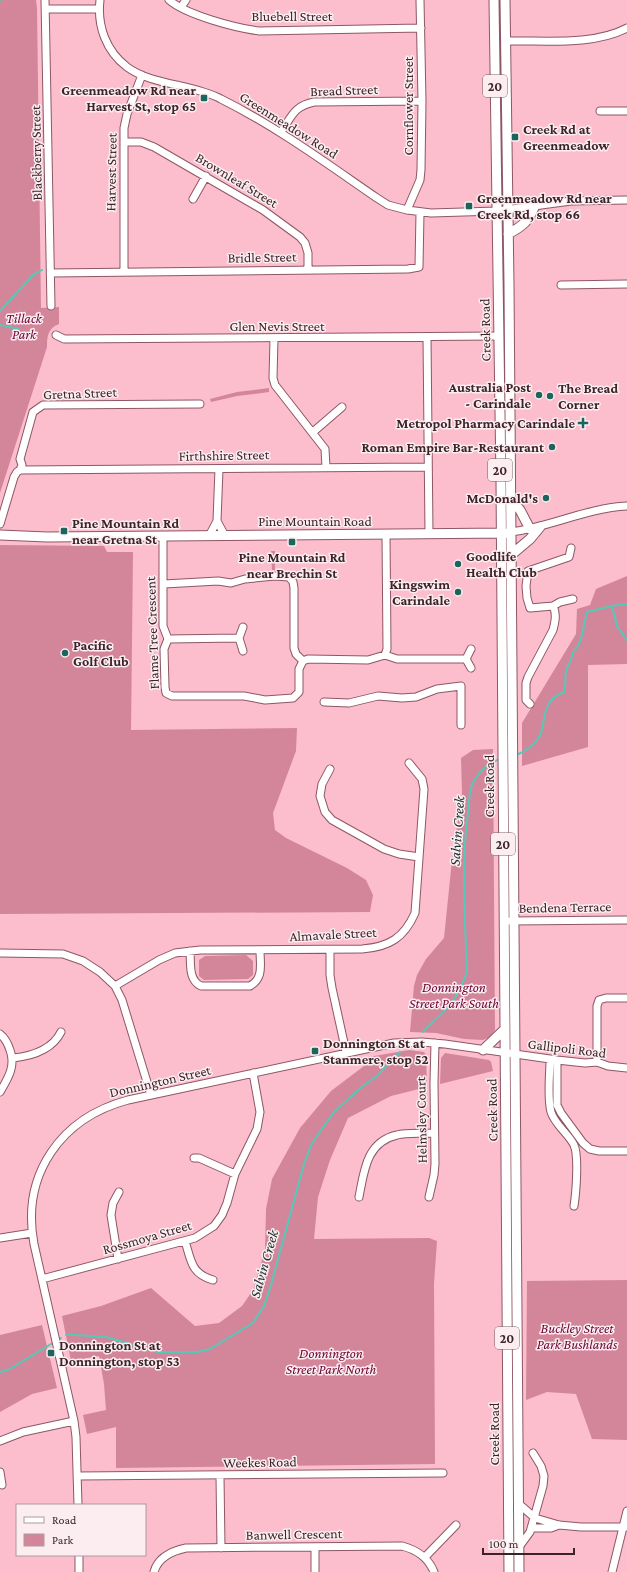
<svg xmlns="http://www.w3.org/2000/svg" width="627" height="1572" viewBox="0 0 627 1572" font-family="'Crimson Pro',serif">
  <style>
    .green { fill: #d3869a }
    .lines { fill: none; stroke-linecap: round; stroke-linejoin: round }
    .stream { stroke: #55c9b8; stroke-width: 2 }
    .minor-casing { stroke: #8e5765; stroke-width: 9 }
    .major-casing { stroke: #8e5765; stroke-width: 11 }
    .minor { stroke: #fff; stroke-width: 7 }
    .major { stroke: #fff; stroke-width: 9 }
    .poi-dot { fill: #1b655c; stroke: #fbedf0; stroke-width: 1.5 }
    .labels { text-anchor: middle; stroke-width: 3; stroke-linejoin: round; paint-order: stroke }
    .shield { fill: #fbedf0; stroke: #756065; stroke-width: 1 }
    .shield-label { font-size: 13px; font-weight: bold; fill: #3b2329 }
    .street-label { font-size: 14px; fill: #3b2329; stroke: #fbedf0 }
    .poi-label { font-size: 14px; font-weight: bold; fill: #3b2329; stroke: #fbedf0; text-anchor: start }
    .park-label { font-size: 14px; font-style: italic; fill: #6c0132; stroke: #fbedf0 }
    .water-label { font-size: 15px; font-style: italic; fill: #1b2f2c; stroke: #fbedf0 }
  </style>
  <rect width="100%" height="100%" fill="#fcbdcc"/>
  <path class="green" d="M0,0H36L37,8L41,308L59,307V324C48,328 47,336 47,347L0,493Z
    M269,388V392L237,396L211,402L210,399L237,392Z
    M0,545L104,546L107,552H133L131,730L297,728L296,751L273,813L275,830L286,838L347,868L366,880L373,895L370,912L0,914Z
    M271,551H275V570H272Z
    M627,576V664L588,665V747L522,766V723L576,634L577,609L590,605L596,589Z
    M493,749L495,1030L490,1037L483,1040L464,1039L436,1033L410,1032L414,986L417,975L426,959L444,938L452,860L462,793L461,758L473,750Z
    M246,955L253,961V975L248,979L204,980L199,976V960L205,956Z
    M409,1050L424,1052L426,1055L427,1087L391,1096L348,1118L330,1160L318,1197L314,1239L429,1238L437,1241L434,1284L435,1464L116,1468V1427L87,1434L83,1415L106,1410L104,1384L99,1356L71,1361L62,1316L101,1306L151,1288L195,1326L219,1323L242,1306L253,1290L265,1250L266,1209L272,1179L300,1128L331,1091L364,1066L363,1058Z
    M445,1053L489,1060L491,1062L493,1071L440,1084L441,1058Z
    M627,1280V1440L592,1439L576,1394L547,1392L526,1400L527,1281Z
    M42,1325L57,1388L32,1394L0,1412V1335Z"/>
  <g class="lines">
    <path class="stream" d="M0,1V0
      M0,311L33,275L42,270
      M0,325L19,329
      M612,606L617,626L627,640
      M516,755C525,752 536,744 540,735C547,717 541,701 564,692C567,685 564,678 566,672C567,665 572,660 573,652C583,644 583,625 587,612L612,606L627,604
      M423,1032C431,1022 442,1015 450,1005C456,998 464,981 467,972C465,918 461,865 468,812C469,804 469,793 472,785C477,773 488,763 500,759
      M66,1335H75L106,1337L158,1352H197L210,1349L253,1323L264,1306L271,1285L304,1164L312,1143L334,1112L364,1085L377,1076L400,1052
      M0,1372L8,1370L61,1338"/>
    <g class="minor-casing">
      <path id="minor" d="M45,0L51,306
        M100,0C97,26 106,51 127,67C151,85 193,84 221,99C277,127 326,163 377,198L388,205L407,210L431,213L497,211L571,201L627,200
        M169,0C186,15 236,28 259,31L421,28
        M181,7L186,0
        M46,9H99
        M506,41C544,40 593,46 627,28
        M600,111H627
        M281,132C292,116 294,106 314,102L422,101
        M124,142H141L154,147L263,210L300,237L305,243L308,253V270
        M193,199L206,176
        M407,210L420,180L421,170L422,101L420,0
        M124,272V128L127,114L142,75
        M51,273L408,269L419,267L420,213
        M561,285L627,284
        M56,335L64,339L499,336
        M427,337L429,534
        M274,339L273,378L275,385L325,449L326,467
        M313,432L342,407
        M219,469L217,521L225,536
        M20,470L428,467
        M0,524L14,477L17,472L20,470L22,465L20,459L33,412L43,405L200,404
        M511,532C550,527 587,508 627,506
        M163,536V626L168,639L164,649L165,687L166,693L172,696H244L265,700L293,698L299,692V669L303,661L308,659L368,660L385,655L387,649L386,535
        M209,536L217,521
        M164,584L218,581L231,583L245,579L275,576L289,577L293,582L294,588V648L296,654L303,661
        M553,606L560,602L573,599
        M243,627L239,638L243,651
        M168,639L239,638
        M471,649L466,659L471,668
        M385,655L397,659H466
        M324,702L349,703L378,696L402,698L416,697L437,689L461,686V725
        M530,704L526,700V683L528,677L553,630C555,622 557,614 553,606L530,608L527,598L526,586L528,571L569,557L571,548
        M330,769L322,784L320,796L325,812L332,820L384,849L399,854L419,857
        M510,921L627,920
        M330,950V975L332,988L346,1052
        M190,951C191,963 188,980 201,986H250C264,978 260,965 260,950
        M0,953L63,954L83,961L100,972L115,986L122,1000L151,1095
        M115,986L159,960L175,953L200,950L362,949C389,947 404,938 415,913L424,789L422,779L409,763
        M0,1034C5,1038 8,1044 10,1050C16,1066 8,1078 0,1092
        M13,1058C32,1056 52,1050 61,1032
        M550,1059C550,1075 547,1097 551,1112C555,1125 568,1133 574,1145C579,1156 576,1193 574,1206
        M557,1060V1105L561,1113L583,1143L590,1149L599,1151H627
        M597,1062V1006L599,1000L606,998H627
        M194,1158H199L235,1174
        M359,1197C364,1172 366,1142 397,1135C408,1132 422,1134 434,1133
        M429,1197L434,1175L435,1164L434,1083L435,1043
        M0,1238L32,1233
        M185,1241C191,1260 191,1274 213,1280
        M118,1259L111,1215L113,1203L119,1192
        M42,1279L195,1238L214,1226L222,1215L227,1203L235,1174L257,1129L260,1112L253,1073
        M0,1441L23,1432L74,1421
        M0,1472L2,1485
        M78,1476L443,1473
        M220,1476L221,1548
        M519,1504L535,1518L559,1525L581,1527H627
        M78,1505L76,1437L74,1421L34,1244C21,1174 61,1118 128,1100L394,1043L422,1042L445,1044L557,1060L585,1063L597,1062L608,1066L627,1068
        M532,1528H551L559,1525
        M315,1547V1572
        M519,1547L530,1532L543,1486L544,1476L541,1466L533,1453
        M79,1555V1572
        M425,1557L456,1525
        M154,1572C158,1557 172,1551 186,1548L402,1546C417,1550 428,1557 434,1572
        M612,1572L627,1511"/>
    </g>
    <g class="major-casing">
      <path id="major" d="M494,0L501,480L509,1572
        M505,0L509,285L519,1572
        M508,234C523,226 529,221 535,205
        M511,499L520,510L530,529
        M0,535L47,537L507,533
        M511,555L530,539L540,527
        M483,1050L505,1029"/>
    </g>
    <use href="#minor" class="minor"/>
    <use href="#major" class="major"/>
  </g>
  <g class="poi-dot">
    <rect x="200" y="94" width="8" height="8" rx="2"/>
    <rect x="511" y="133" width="8" height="8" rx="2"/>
    <rect x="465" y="202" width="8" height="8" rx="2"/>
    <circle cx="539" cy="395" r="4"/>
    <circle cx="550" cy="396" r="4"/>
    <path d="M581 417h4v4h4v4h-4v4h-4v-4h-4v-4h4z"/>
    <circle cx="552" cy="447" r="4"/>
    <circle cx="546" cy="498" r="4"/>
    <rect x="60" y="527" width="8" height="8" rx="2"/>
    <rect x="288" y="538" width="8" height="8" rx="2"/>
    <circle cx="458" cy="564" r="4"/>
    <circle cx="458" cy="592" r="4"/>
    <circle cx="65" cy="653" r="4"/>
    <rect x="311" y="1047" width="8" height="8" rx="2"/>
    <rect x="47" y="1349" width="8" height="8" rx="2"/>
  </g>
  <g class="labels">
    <g class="shield">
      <rect x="483" y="75" width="24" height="22" rx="3"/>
      <rect x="488" y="459" width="24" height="22" rx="3"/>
      <rect x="491" y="833" width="24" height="22" rx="3"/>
      <rect x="495" y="1327" width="24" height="22" rx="3"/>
    </g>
    <g class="shield-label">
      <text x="495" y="91">20</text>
      <text x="500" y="475">20</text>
      <text x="503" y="849">20</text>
      <text x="507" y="1343">20</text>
    </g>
    <g class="street-label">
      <text x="292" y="21">Bluebell Street</text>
      <text transform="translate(344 90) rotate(-2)" y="5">Bread Street</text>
      <text transform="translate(408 106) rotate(-90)" y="5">Cornflower Street</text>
      <text transform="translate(289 125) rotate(32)" y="5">Greenmeadow Road</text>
      <text transform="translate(36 153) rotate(-91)" y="5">Blackberry Street</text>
      <text transform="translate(111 172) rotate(-89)" y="5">Harvest Street</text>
      <text transform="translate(237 180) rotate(31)" y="5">Brownleaf Street</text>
      <text transform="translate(262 257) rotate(-1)" y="5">Bridle Street</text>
      <text x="277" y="331">Glen Nevis Street</text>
      <text transform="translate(485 330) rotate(-91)" y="5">Creek Road</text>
      <text transform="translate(80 393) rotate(-2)" y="5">Gretna Street</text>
      <text transform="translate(224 455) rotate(-1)" y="5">Firthshire Street</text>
      <text x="315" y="526">Pine Mountain Road</text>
      <text transform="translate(152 633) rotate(-92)" y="5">Flame Tree Crescent</text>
      <text transform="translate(489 786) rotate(-90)" y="5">Creek Road</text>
      <text transform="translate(565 907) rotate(-1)" y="5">Bendena Terrace</text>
      <text transform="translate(333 934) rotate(-3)" y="5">Almavale Street</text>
      <text transform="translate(567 1048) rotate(7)" y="5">Gallipoli Road</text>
      <text transform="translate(160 1081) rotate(-13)" y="5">Donnington Street</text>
      <text transform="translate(492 1110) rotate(-91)" y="5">Creek Road</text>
      <text transform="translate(421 1120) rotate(-91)" y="5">Helmsley Court</text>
      <text transform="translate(147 1237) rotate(-16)" y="5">Rossmoya Street</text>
      <text transform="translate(494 1434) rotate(-90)" y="5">Creek Road</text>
      <text transform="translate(260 1462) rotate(-1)" y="5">Weekes Road</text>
      <text transform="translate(294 1534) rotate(-1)" y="5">Banwell Crescent</text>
    </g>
    <g class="poi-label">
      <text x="196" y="95" text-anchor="end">Greenmeadow Rd near<tspan x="196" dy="16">Harvest St, stop 65</tspan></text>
      <text x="523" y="134">Creek Rd at<tspan x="523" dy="16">Greenmeadow</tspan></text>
      <text x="477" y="203">Greenmeadow Rd near<tspan x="477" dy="16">Creek Rd, stop 66</tspan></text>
      <text x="531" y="392" text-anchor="end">Australia Post<tspan x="531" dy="16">- Carindale</tspan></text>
      <text x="558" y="393">The Bread<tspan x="558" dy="16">Corner</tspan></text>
      <text x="575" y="428" text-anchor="end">Metropol Pharmacy Carindale</text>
      <text x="544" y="452" text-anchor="end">Roman Empire Bar-Restaurant</text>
      <text x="538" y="503" text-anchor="end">McDonald's</text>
      <text x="72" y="528">Pine Mountain Rd<tspan x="72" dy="16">near Gretna St</tspan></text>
      <text x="466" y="561">Goodlife<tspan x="466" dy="16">Health Club</tspan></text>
      <text x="292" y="562" text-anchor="middle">Pine Mountain Rd<tspan x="292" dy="16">near Brechin St</tspan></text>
      <text x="450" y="589" text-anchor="end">Kingswim<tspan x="450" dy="16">Carindale</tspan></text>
      <text x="73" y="650">Pacific<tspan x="73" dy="16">Golf Club</tspan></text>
      <text x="323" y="1048">Donnington St at<tspan x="323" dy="16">Stanmere, stop 52</tspan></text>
      <text x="59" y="1350">Donnington St at<tspan x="59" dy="16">Donnington, stop 53</tspan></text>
    </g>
    <g class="park-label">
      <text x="24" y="323">Tillack<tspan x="24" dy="16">Park</tspan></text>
      <text x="454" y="992">Donnington<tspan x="454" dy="16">Street Park South</tspan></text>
      <text x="577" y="1333">Buckley Street<tspan x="577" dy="16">Park Bushlands</tspan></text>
      <text x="331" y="1358">Donnington<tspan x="331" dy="16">Street Park North</tspan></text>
    </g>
    <g class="water-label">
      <text transform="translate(457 831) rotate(-86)" y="5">Salvin Creek</text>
      <text transform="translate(264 1264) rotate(-74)" y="5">Salvin Creek</text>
    </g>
  </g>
  <rect x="16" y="1504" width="130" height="52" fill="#fbedf0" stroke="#ae9ca0"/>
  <rect x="24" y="1517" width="20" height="6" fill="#ffffff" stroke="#ae9ca0"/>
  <text x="52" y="1524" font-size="12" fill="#3b2329">Road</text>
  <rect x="24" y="1534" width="20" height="12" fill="#d3869a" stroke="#ae9ca0"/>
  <text x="52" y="1544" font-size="12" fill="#3b2329">Park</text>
  <path d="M483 1548v6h91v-6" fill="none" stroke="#3b2329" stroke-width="2"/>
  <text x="489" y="1548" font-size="12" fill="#3b2329" stroke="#fbedf0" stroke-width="3" paint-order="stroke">100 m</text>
</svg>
